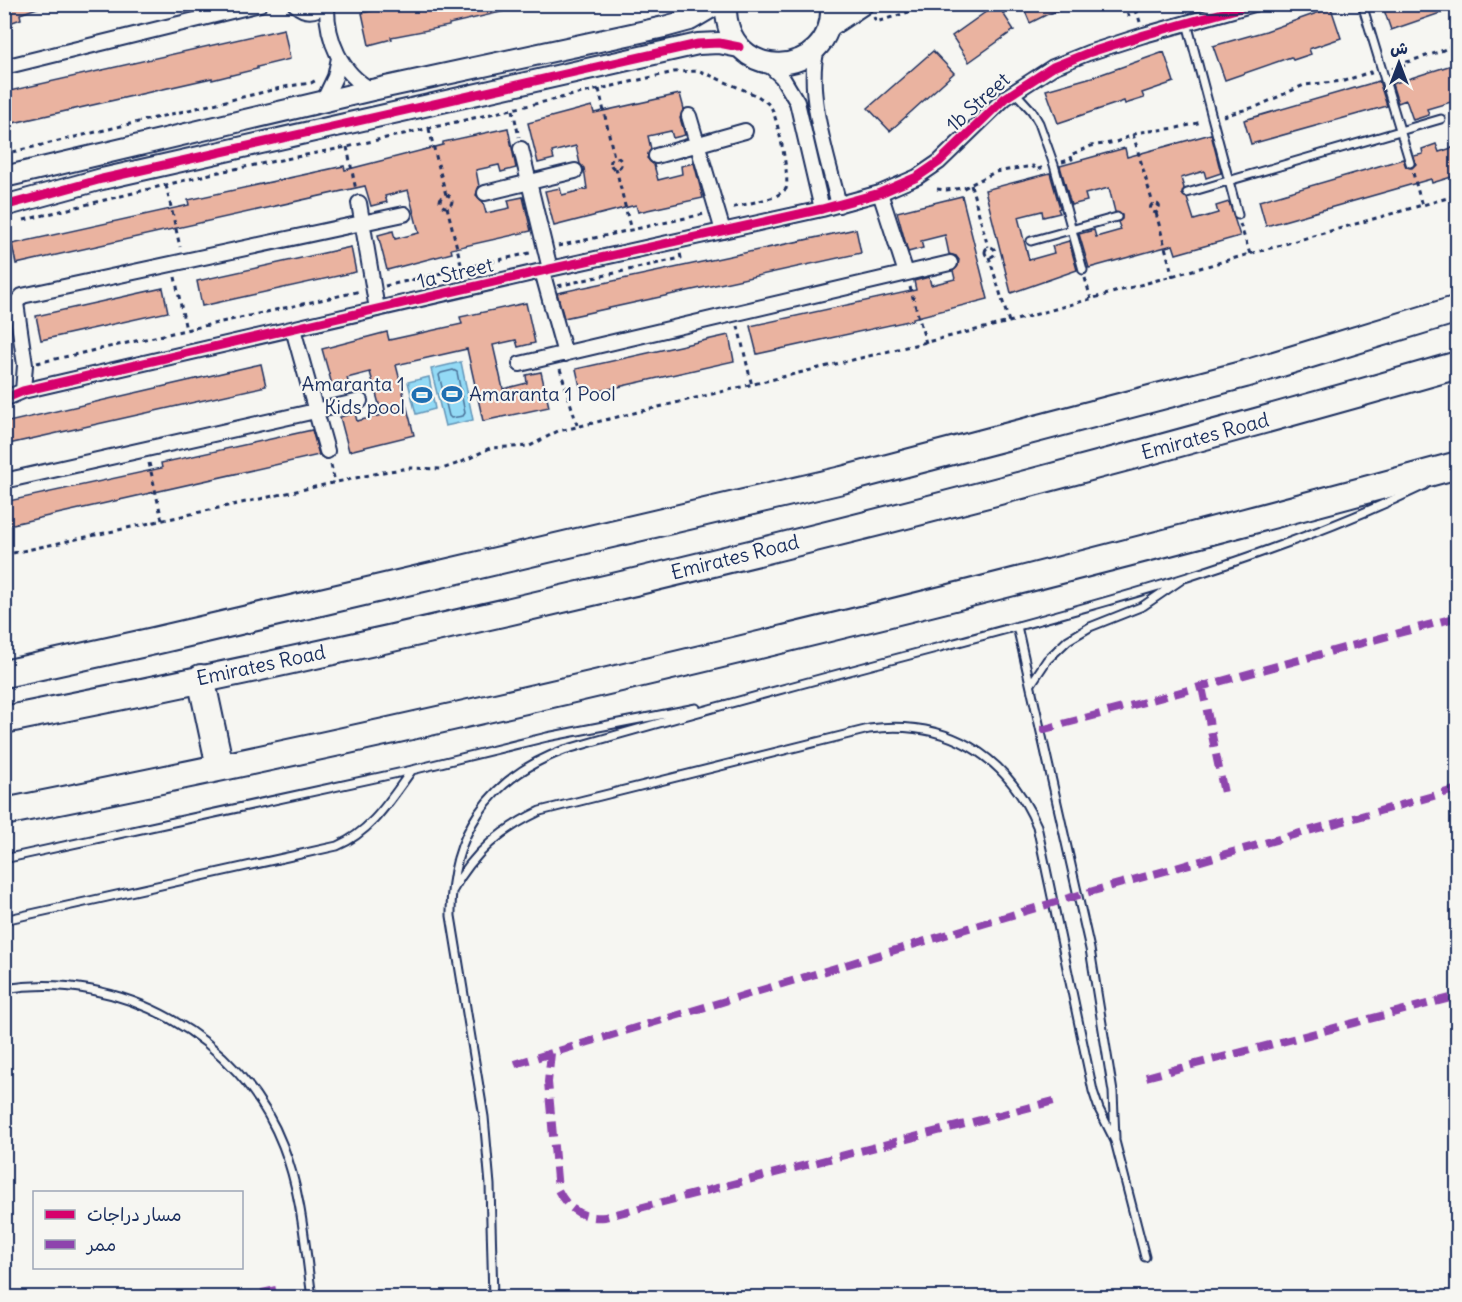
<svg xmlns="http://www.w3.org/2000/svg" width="1462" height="1302" viewBox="0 0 1462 1302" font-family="Delius,'Playpen Sans Arabic',sans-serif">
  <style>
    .water { fill: #93daf5; stroke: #6396b9; stroke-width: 1.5 }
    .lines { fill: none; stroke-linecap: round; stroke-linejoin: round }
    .shore { stroke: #4b739a; stroke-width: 1.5 }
    .building { fill: #eab3a0; stroke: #1b2f5e; stroke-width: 1.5 }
    .lane-casing { stroke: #1b2f5e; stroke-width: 11 }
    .street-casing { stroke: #1b2f5e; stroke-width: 18 }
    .secondary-casing { stroke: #1b2f5e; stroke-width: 24 }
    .highway-casing { stroke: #1b2f5e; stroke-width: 30 }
    .path { stroke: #1b2f5e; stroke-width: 3; stroke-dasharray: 4.5 4.5; stroke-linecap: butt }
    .lane { stroke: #f6f6f2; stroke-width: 7 }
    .street { stroke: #f6f6f2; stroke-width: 14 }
    .secondary { stroke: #f6f6f2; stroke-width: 20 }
    .highway { stroke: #f6f6f2; stroke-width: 26 }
    .quiet { stroke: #8e44ad; stroke-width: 8; stroke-dasharray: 15 8; stroke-linecap: butt }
    .cycleway-casing { stroke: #f6f6f2; stroke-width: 13 }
    .cycleway { stroke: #d6006c; stroke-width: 9 }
    .labels { text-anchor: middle; stroke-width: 4.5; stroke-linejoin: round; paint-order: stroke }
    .street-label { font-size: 20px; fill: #1b2f5e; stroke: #f6f6f2 }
    .poi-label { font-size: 20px; fill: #1b2f5e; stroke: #f6f6f2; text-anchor: end }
  </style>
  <rect width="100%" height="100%" fill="#f6f6f2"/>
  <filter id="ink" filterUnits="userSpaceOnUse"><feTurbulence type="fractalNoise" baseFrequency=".0167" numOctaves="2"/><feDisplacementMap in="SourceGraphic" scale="12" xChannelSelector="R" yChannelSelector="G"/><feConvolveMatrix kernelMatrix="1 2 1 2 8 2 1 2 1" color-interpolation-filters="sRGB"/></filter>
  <g filter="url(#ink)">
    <path class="water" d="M461,362L473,420L445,426L431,369Z
      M429,377L435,409L416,414L408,382Z"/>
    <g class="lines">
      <path class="shore" d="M453,370L457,372L465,413L463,416L451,418L449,416L439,375L441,373Z"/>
    </g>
    <path class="building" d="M4,4H43V6L20,14L21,19L4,25Z
      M401,4H510V10L449,24V26L391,37L392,39L369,45L362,13Z
      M997,4L1014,30L969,62L952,36Z
      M1022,4H1070V8L1048,14L1030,23Z
      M1382,4H1458V7L1391,30Z
      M1331,8L1341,38L1309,49L1311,54L1293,60L1291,57L1225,80L1213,46L1266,31Z
      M284,29L290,59L257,67V69L228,76L212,80V78L13,123L5,92Z
      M933,51L954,73L890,131L868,108Z
      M1164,52L1174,82L1142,93L1144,98L1125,104L1124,101L1058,123L1046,90L1099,75Z
      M1458,63V100L1427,109L1429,115L1413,120L1406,100L1398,103L1392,84Z
      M1379,81L1387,106L1251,144L1244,120Z
      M680,94L684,109L680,118L685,135L673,138L671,131L648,136L651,149L647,158L654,165L658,180L682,174L681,166L694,163L703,198L638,212L636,205L554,226L545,191L560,188L562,195L587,189L584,168L580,164L576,146L552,152L554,159L538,163L528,123L592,106L594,113Z
      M508,128L516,168L501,172L499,165L476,170L479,186L476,195L483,202L486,213L510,208L508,200L523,197L531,231L451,249L452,253L387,270L378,235L393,231L395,239L419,233L408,190L385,196L387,202L371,206L365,186L16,264L12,244L189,205L188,200L344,166L345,170L443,145V142Z
      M1211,134L1221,173L1206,178L1204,171L1181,178L1184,188L1182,194L1187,198L1194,220L1218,213L1216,206L1229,202L1240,236L1176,254L1173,245L1089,268L1079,234L1094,230L1096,237L1121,230L1118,222L1122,219V215L1115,212L1109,188L1085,194L1087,201L1071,205L1060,166L1125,148L1127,157Z
      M1436,144L1439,152L1458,146V175L1432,183L1431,179L1266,226L1259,201L1403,159L1406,167L1412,168L1416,164L1414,156L1423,154L1422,149Z
      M1050,173L1060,208L1058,209L1060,213L1043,217L1042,211L1018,217L1029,260L1054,253L1052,246L1069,241L1077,270L1011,293L985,190Z
      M962,196L988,299L913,318V320L757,354L750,326L916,290L914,281L929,277L931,285L955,279L953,271L958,266L959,260L956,256L949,254L945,235L921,241L923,248L908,252L897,212Z
      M856,229L861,253L564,318L557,293Z
      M351,247L356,272L202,306L197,281Z
      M163,288L168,312L41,340L36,316Z
      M526,303L535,343L518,347L516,340L493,345L503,389L527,383L526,375L541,372L549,407L483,421L467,349L396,365L414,435L349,451L340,417L355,413L357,421L382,415L370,372L347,378L349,384L333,388L322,349L387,332L389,340L462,324L460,317Z
      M729,335L734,361L582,395L576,369Z
      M261,364L266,386L4,445V423Z
      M312,430L319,455L4,526V502L162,468L161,463Z"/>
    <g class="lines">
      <g class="lane-casing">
        <path id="lane" d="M1362,4L1410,163
          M1187,23L1238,215
          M1014,91L1032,111L1039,123L1054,165L1083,270
          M1187,193L1441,119
          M1031,241L1117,217
          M1017,626L1090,949L1113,1092L1115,1138
          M1031,684L1047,660L1068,640L1090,627L1143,606L1181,580
          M4,859L412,770L547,737L696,708
          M453,890C473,853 502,829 540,811L869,729C946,719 1006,754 1037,826L1093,1091L1099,1109L1115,1141L1145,1257
          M4,920L337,846C372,831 390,800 412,770
          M4,989C119,969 241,1037 283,1146C302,1194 305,1247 312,1298
          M493,1298L490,1185L484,1117L451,916C450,835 488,778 564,750C689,714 814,680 940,647C1105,603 1271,559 1425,485"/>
      </g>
      <g class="street-casing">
        <path id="street" d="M295,4C305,13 315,13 324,4
          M327,4C326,39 341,74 372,90
          M817,48C805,94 828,159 839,205
          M768,64L782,77L797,102L822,209
          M4,67L260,4
          M323,102L335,77L339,58
          M689,116L723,231
          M521,149L550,269
          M656,156L745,131
          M485,193L575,171
          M880,193L906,273
          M359,203L377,309
          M542,271L565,354
          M293,329L327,451
          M520,364L950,263
          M23,391L25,365L16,303L22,296L404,214
          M4,399L23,391L550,269L822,209L880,193L917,177L939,162L1005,98L1053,67L1088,53L1144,35L1254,4
          M4,481L360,401"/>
      </g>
      <g class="secondary-casing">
        <path id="secondary" d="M726,4C723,85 836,82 831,4
          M830,26L863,4
          M4,177L372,90L664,27L690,20L717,4
          M4,206L102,179L698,44L719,43L739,47"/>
      </g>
      <g class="highway-casing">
        <path id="highway" d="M4,674L154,641L842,480L1245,374L1458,309
          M201,678L220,767
          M4,720C493,623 979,503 1458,365
          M4,812C493,715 977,596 1458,465"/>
      </g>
      <path class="path" d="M1125,4L1128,15L1137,12L1140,22
        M874,17L876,22L935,4
        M1392,69L1407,65V62L1439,52L1458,43
        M599,89L614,157
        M513,110L519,137
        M1223,116L1258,106L1304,85L1344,81L1370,72L1371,75
        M429,129L446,195
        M1133,134L1153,204
        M347,147L356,190
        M4,154L289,86L311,83L318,79
        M610.5 163a5.5 5.5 0 1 1 11 0a5.5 5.5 0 1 1-11 0Z
        M1062,162L1072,159L1070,155L1091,146L1116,142L1140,132L1177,128L1202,122
        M616,168L631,231
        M1413,173L1422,206
        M166,185L180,247
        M971,185L988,247
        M937,189L946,190L964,188L995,172L1033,166L1035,170L1044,167
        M440 201a6 6 0 1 1 12 0a6 6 0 1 1-12 0Z
        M1150.5 208a4.5 4.5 0 1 1 9 0a4.5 4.5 0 1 1-9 0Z
        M447,207L462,268
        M1156,213L1173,277
        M24,220L214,173L347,147L674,72L700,71L758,96C763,100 769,103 772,109C778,122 790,176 786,189L775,197L731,208
        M1240,224L1250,254
        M558,246L704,214
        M985 252a5 5 0 1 1 10 0a5 5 0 1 1-10 0Z
        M989,257L1009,322
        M175,277L186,330
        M1085,278L1091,299
        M385,286L534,252
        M558,286L681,258L680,253
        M910,287L926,343
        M738,326L752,386
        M4,356L8,347
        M37,363L361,291
        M560,369L578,428
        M149,463L162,520
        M331,465L335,482
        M4,555L383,472L410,468L442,469L462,462L490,448L530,446L558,431L568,429L1009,322L1458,195"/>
      <use href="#lane" class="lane"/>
      <use href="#street" class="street"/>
      <use href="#secondary" class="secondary"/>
      <use href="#highway" class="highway"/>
      <path class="quiet" d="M1202,687L1224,793
        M1041,730L1458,617
        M551,1053L548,1082L558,1190C568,1210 583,1219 605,1217L1054,1101
        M515,1064L1079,895L1458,789
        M1146,1077L1458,996
        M239,1298L280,1289"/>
      <g class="cycleway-casing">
        <path id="cycleway" d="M4,206L102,179L698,44L719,43L739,47
          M4,399L23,391L550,269L822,209L880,193L917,177L939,162L1005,98L1053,67L1088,53L1144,35L1254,4"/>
      </g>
      <use href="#cycleway" class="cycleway"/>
    </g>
  </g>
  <defs>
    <g id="stadium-bare" transform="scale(1.62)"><path d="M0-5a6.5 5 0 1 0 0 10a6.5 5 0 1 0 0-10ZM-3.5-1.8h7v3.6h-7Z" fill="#1f6fb2" stroke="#f6f6f2" stroke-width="2.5" paint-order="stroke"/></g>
  </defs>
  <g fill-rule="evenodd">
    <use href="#stadium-bare" x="452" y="394"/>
    <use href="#stadium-bare" x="422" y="395"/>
  </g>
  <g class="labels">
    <g class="street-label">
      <text transform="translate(978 102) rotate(-42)" y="7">1b Street</text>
      <text transform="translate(455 273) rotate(-13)" y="7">1a Street</text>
      <text transform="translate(1205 436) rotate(-15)" y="7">Emirates Road</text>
      <text transform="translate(735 557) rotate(-14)" y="7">Emirates Road</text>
      <text transform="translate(261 665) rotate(-12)" y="7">Emirates Road</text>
    </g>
    <g class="poi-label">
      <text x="405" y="391">Amaranta 1<tspan x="405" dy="23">Kids pool</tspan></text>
      <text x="469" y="401" text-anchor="start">Amaranta 1 Pool</text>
    </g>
  </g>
  <rect width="1462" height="1302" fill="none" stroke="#f6f6f2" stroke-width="24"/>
  <rect x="12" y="12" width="1438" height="1278" fill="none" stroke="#1b2f5e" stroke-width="2" filter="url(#ink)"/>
  <rect x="33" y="1191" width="210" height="78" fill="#f6f6f2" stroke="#9ea6b7" stroke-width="1.5"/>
  <rect x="45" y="1210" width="30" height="9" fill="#d6006c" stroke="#9ea6b7" stroke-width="1.5"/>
  <text x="87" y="1221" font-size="18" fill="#1b2f5e">مسار دراجات</text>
  <rect x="45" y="1240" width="30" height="9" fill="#8e44ad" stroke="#9ea6b7" stroke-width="1.5"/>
  <text x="87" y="1251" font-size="18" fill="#1b2f5e">ممر</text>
  <g transform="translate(1399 63)" stroke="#f6f6f2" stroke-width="4.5" paint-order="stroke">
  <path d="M0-4.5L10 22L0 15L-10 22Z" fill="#1b2f5e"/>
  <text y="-9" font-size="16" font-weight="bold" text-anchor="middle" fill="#1b2f5e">ش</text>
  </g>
</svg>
